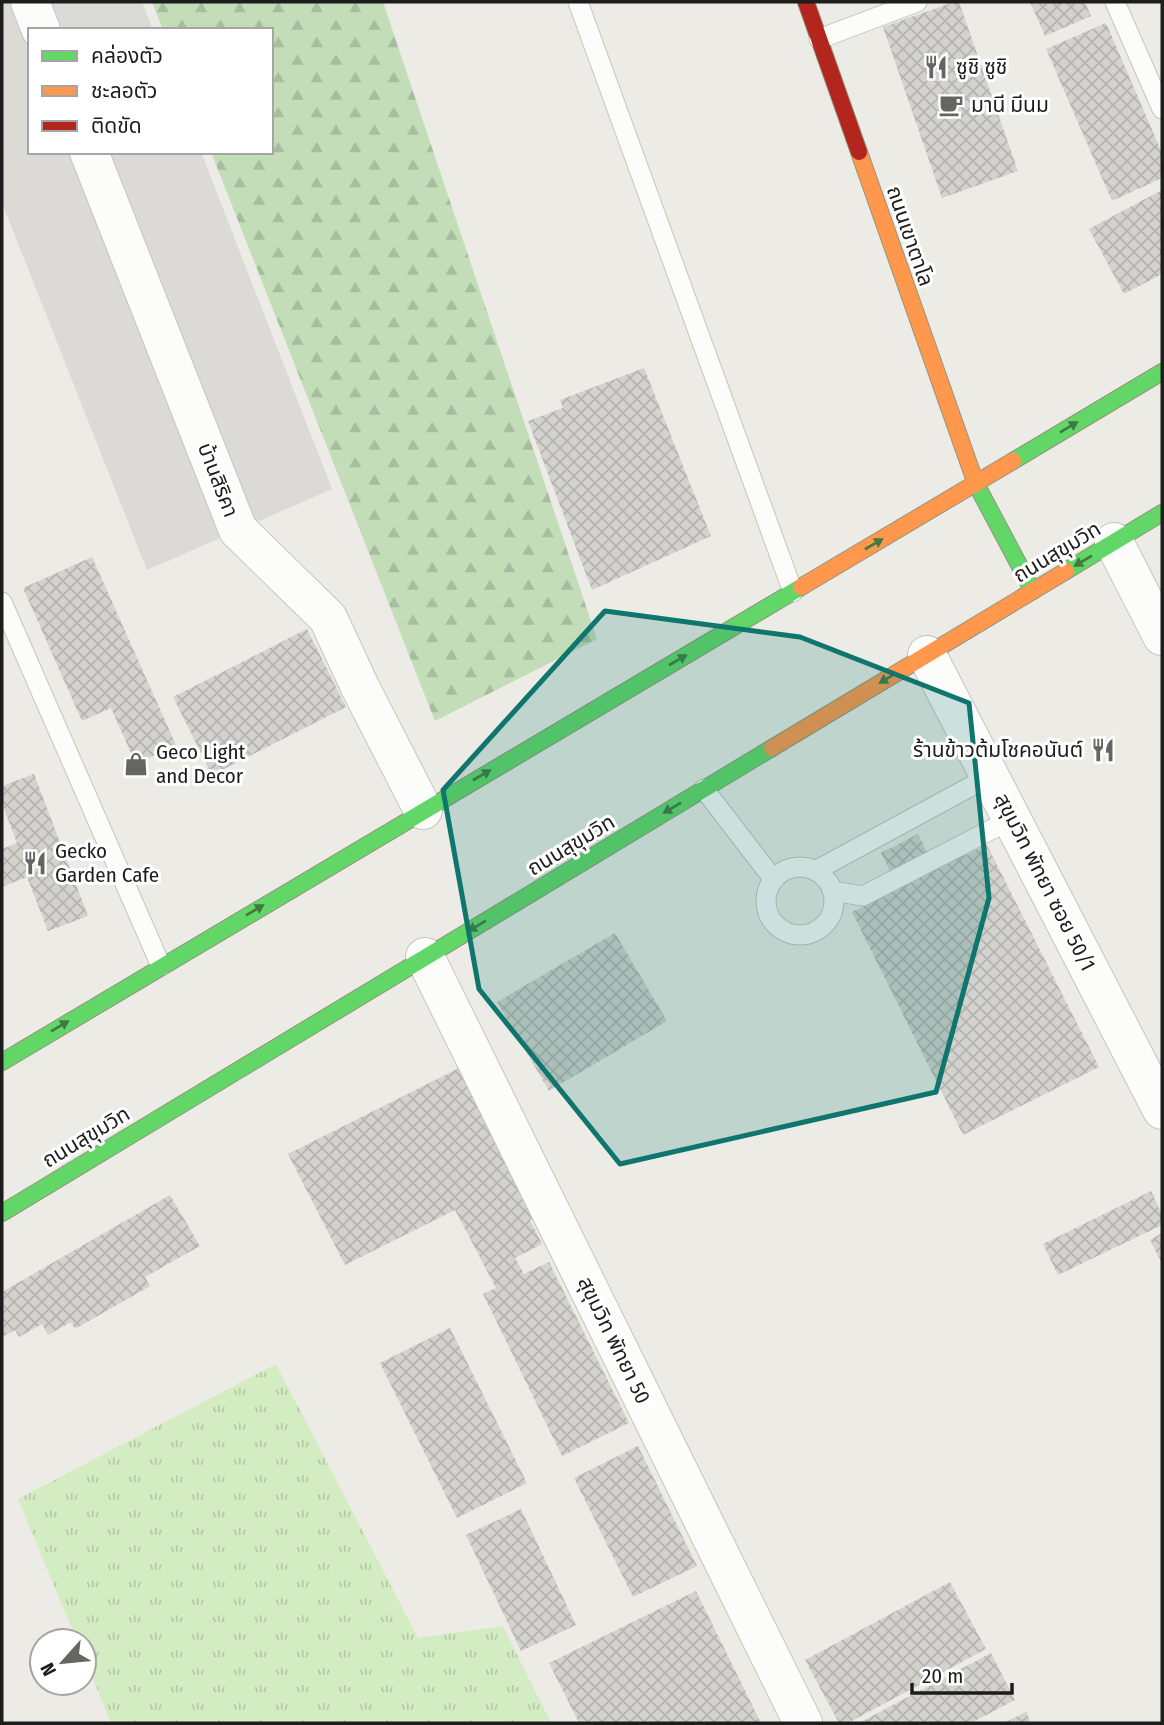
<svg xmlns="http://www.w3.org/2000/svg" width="1164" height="1725" viewBox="0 0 1164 1725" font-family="'Fira Sans Condensed','Noto Sans Thai',sans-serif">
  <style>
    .residential { fill: #dbdad7 }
    .grass { fill: url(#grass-tufts) }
    .forest { fill: url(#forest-firs) }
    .building { fill: url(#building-cross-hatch) }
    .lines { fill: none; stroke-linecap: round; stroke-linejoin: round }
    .lane-casing { stroke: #c4c4c1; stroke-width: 21 }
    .street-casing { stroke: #c4c4c1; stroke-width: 40 }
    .fast-casing { stroke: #92967c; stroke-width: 18 }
    .slow-casing { stroke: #92967c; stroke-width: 18 }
    .jam-casing { stroke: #92967c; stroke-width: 18 }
    .lane { stroke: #fcfcfb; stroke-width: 19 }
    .street { stroke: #fcfcfb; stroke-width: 38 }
    .fast { stroke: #63d668; stroke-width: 16 }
    .slow { stroke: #ff974d; stroke-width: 16 }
    .jam { stroke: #b3261e; stroke-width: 16 }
    .oneway { fill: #407a42 }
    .marked { fill: #0f766e; fill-opacity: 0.2; stroke: #0f766e; stroke-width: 5; stroke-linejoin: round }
    .labels { text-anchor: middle; stroke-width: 6; stroke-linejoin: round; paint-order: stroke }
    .poi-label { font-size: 21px; fill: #1d1d1d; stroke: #fff; text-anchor: start }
    .street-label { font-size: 21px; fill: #1d1d1d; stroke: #fff }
  </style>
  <defs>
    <pattern id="grass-tufts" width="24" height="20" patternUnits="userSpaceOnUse" patternTransform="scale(1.75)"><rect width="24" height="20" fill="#d4ecc1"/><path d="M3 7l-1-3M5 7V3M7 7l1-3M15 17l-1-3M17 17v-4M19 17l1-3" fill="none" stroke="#b6caa5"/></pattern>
    <pattern id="forest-firs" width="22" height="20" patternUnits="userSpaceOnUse" patternTransform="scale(1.75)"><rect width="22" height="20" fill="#c2ddb8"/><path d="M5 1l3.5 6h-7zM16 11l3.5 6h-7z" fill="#a6bd9e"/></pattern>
    <pattern id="building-cross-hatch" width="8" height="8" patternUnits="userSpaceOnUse" patternTransform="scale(1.75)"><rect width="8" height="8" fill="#d4d2ce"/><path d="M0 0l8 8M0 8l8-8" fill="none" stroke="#b6b4b0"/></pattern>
  </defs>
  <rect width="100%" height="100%" fill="#ecebe5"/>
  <path class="residential" d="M2,2H142L153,30H30V152H201L332,489L147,570L2,203Z"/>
  <path class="grass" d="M276,1364L418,1638L503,1626L551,1723H111L84,1657V1641H77L18,1499Z"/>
  <path class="forest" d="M152,2H383L597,639L435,721L211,152H271V30H163Z"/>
  <path class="building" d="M954,2H959L1018,171L942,198L883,27Z
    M1030,2H1085L1091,16L1045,36Z
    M1106,23L1162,153V178L1112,201L1046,49Z
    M1162,190V274L1124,294L1089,229Z
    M644,368L711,536L592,590L528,421L563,408L560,400Z
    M92,557L176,745L136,764L111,708L82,721L23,588Z
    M307,629L346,707L212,775L173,697Z
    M34,774L88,916L48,931L27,877L2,887V849L17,843L2,803V786Z
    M918,834L929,856L957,842L964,856L987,845L1099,1067L963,1135L852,912L872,902L891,873L881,853Z
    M615,933L667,1021L549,1091L497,1002Z
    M463,1066L539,1215L530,1220L542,1244L515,1258L524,1274L549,1262L629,1423L562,1456L483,1294L496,1288L455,1210L345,1265L288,1154Z
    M1151,1191L1162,1214V1225L1058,1275L1043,1244Z
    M170,1195L200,1246L145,1277L150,1286L75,1329L71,1322L48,1335L42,1324L19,1337L15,1330L2,1337V1292Z
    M1162,1233V1263L1150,1240Z
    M450,1328L527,1483L457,1518L380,1363Z
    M638,1446L697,1566L633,1597L574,1478Z
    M521,1509L576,1625L521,1651L466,1535Z
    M950,1582L986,1649L848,1723H839L805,1660Z
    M696,1591L761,1723H579L549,1663Z
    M991,1653L1015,1700L971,1723H859Z
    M1026,1712L1031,1723H1004Z"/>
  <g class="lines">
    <g class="lane-casing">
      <path id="lane" d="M578,2L793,592
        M1115,2L1162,109
        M819,39L917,2
        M2,602L161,966
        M704,789L774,880
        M766 901a34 34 0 1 1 68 0a34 34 0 1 1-68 0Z
        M815,871L990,776
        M832,891L863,896L1012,819"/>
    </g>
    <g class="street-casing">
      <path id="street" d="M30,2L41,30
        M89,152L238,530L328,618L360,687L423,810
        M1114,542L1162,636
        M927,655L1162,1110
        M425,957L803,1723"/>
    </g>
    <g class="fast-casing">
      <path id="fast" d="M1013,461L1162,372
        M976,484L1033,591
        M1066,571L1162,513
        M2,1062L801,587
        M2,1213L772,748"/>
    </g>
    <g class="slow-casing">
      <path id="slow" d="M859,152L976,484
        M801,587L1013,461
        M772,748L1066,571"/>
    </g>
    <g class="jam-casing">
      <path id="jam" d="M806,2L859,152"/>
    </g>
    <use href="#lane" class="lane"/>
    <use href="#street" class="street"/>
    <use href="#fast" class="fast"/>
    <use href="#slow" class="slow"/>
    <use href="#jam" class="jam"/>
  </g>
  <defs><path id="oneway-solid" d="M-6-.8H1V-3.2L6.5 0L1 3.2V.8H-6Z" transform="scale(1.75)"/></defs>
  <g class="oneway">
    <use href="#oneway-solid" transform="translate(1069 427) rotate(-31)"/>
    <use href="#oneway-solid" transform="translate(874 544) rotate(-30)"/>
    <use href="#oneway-solid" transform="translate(1083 561) rotate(149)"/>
    <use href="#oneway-solid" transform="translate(678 660) rotate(-30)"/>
    <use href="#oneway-solid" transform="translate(888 678) rotate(149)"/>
    <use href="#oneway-solid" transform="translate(482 775) rotate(-30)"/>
    <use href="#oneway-solid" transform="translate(672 808) rotate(149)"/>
    <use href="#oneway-solid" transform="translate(255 910) rotate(-31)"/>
    <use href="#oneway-solid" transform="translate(477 926) rotate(149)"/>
    <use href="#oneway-solid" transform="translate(60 1026) rotate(-31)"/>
  </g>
  <path class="marked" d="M605,611L800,637L969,703L989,898L936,1092L620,1164L479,989L443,790Z"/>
  <defs>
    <g id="restaurant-bare" transform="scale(1.89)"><path d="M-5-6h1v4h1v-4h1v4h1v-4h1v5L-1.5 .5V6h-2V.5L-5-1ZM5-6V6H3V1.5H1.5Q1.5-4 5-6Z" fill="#656563" stroke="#fff" stroke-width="2.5" paint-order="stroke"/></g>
    <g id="cafe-bare" transform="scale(1.89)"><path d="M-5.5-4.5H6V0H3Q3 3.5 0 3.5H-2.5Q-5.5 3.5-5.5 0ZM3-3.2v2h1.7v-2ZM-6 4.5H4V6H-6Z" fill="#656563" stroke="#fff" stroke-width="2.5" paint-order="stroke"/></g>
    <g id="shop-bare" transform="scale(1.89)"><path d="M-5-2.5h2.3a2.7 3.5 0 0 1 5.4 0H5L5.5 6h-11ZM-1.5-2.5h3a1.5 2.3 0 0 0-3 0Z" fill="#656563" stroke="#fff" stroke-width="2.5" paint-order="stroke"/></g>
  </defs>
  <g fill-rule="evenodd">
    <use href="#restaurant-bare" x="936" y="67"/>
    <use href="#cafe-bare" x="951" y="105"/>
    <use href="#restaurant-bare" x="1103" y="750"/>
    <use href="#shop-bare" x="136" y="764"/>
    <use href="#restaurant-bare" x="35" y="863"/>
  </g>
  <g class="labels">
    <g class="poi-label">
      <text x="956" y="74">ซูชิ ซูชิ</text>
      <text x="971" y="112">มานี มีนม</text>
      <text x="1083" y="757" text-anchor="end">ร้านข้าวต้มโชคอนันต์</text>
      <text x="156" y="759">Geco Light<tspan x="156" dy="24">and Decor</tspan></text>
      <text x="55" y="858">Gecko<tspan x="55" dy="24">Garden Cafe</tspan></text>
    </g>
    <g class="street-label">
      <text transform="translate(910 236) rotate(71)" y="7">ถนนเขาตาโล</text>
      <text transform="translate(218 480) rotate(69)" y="7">บ้านสิริคา</text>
      <text transform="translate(1057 552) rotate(-31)" y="7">ถนนสุขุมวิท</text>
      <text transform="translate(571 845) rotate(-31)" y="7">ถนนสุขุมวิท</text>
      <text transform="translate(1045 882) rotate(63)" y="7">สุขุมวิท พัทยา ซอย 50/1</text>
      <text transform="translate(86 1137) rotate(-31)" y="7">ถนนสุขุมวิท</text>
      <text transform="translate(614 1340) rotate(64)" y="7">สุขุมวิท พัทยา 50</text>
    </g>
  </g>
  <rect width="1164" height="1725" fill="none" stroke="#1d1d1d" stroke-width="7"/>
  <rect x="28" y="28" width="245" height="126" fill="#ffffff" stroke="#a5a5a5" stroke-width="2"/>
  <rect x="42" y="51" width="35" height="10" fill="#63d668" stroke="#a5a5a5" stroke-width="2"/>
  <text x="91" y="63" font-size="21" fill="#1d1d1d">คล่องตัว</text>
  <rect x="42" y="86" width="35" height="10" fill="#ff974d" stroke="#a5a5a5" stroke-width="2"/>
  <text x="91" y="98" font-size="21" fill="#1d1d1d">ชะลอตัว</text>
  <rect x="42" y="121" width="35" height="10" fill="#b3261e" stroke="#a5a5a5" stroke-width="2"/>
  <text x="91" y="133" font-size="21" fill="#1d1d1d">ติดขัด</text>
  <g transform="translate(63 1662) rotate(243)"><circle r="33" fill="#ffffff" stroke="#a5a5a5" stroke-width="2"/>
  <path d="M0-5L12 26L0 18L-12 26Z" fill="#656563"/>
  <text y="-10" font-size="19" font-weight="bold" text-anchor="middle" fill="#1d1d1d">N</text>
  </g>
  <path d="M912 1683v10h100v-10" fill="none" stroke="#1d1d1d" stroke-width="3.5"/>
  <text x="922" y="1683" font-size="21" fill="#1d1d1d" stroke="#ffffff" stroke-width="5" paint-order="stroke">20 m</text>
</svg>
